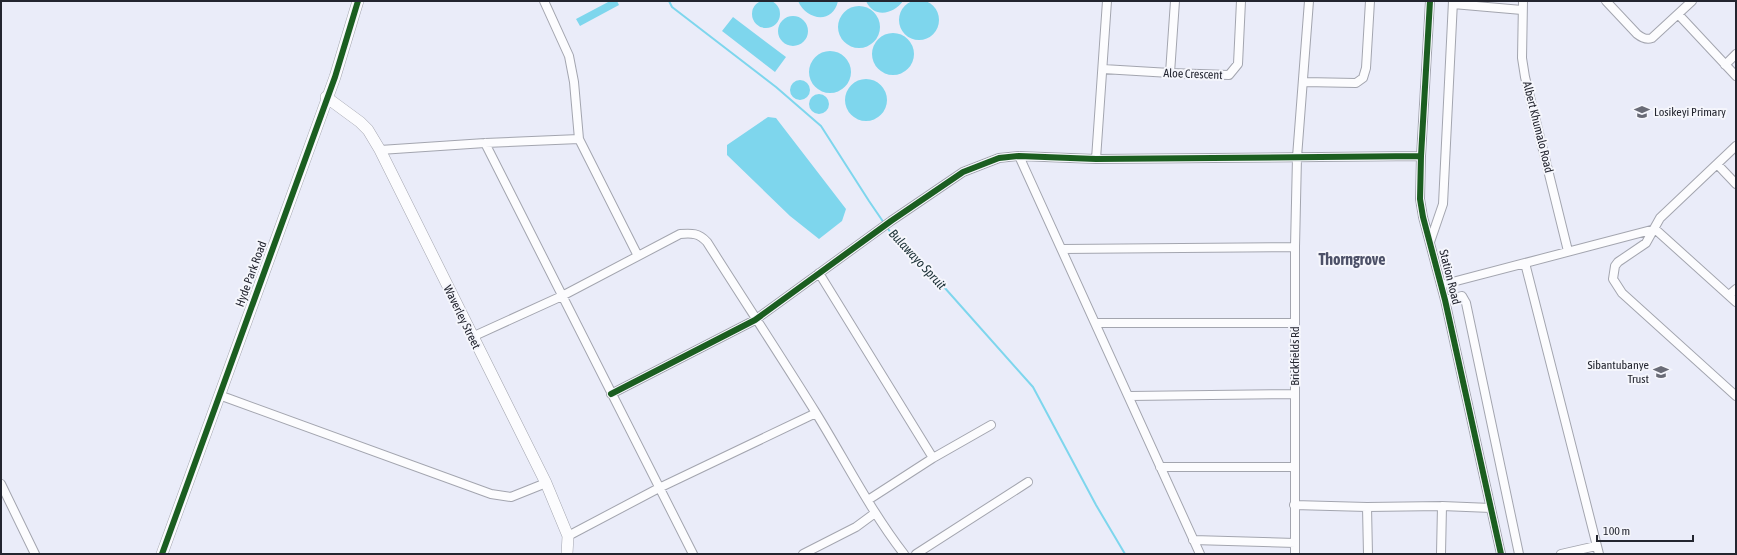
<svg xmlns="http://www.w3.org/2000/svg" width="1737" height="555" viewBox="0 0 1737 555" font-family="'Asap Condensed',sans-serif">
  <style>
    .water { fill: #7ed6ed }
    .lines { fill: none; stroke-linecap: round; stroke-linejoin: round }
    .stream { stroke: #7ed6ed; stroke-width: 2 }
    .street-casing { stroke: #a3a5af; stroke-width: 10 }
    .secondary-casing { stroke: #a3a5af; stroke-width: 12 }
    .street { stroke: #fcfcfe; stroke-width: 8 }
    .secondary { stroke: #fcfcfe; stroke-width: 11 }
    .cycleway-casing { stroke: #f5f6fc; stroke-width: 8 }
    .cycleway { stroke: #1b5e20; stroke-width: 6 }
    .labels { text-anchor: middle; stroke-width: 4; stroke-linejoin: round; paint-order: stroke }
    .street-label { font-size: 12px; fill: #23252f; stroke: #f5f6fc }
    .poi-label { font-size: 12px; fill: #23252f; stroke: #f5f6fc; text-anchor: start }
    .water-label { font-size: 13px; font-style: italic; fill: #20353b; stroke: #f5f6fc }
    .district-label { font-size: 16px; font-weight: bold; fill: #4d5168; stroke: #f5f6fc }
  </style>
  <rect width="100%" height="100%" fill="#eaecf9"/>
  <path class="water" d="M752 14a14 14 0 1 1 28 0a14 14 0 1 1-28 0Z
    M899 20a20 20 0 1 1 40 0a20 20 0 1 1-40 0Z
    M610,1H617L619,5L580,26L576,19Z
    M798,1H838C833,24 807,21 798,1Z
    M866,1H903C894,14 874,19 866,1Z
    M838 27a21 21 0 1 1 42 0a21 21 0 1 1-42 0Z
    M778 31a15 15 0 1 1 30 0a15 15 0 1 1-30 0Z
    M733,17L786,57L775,72L722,31Z
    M872 54a21 21 0 1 1 42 0a21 21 0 1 1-42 0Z
    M809 72a21 21 0 1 1 42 0a21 21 0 1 1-42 0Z
    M845 100a21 21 0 1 1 42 0a21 21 0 1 1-42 0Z
    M790 90a10 10 0 1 1 20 0a10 10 0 1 1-20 0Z
    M809 104a10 10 0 1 1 20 0a10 10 0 1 1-20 0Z
    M768,117L776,118L846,209L842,221L819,239L790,216L727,155V145Z"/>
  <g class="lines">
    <path class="stream" d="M669,1L672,7L776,87L821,126L869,201L884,223
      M886,226L896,240L936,278L1033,387L1096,505L1125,554"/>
    <g class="street-casing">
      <path id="street" d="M544,1L569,56L574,82L579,139L638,256
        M1430,1L1421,156L1420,199L1423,217L1445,300L1501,554
        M1523,1L1522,58L1525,77L1568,251
        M1606,1L1637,34C1642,38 1646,40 1652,38L1692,1
        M1453,4L1522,10
        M1678,14L1736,76
        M1725,65L1736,54
        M1103,69L1170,73L1229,75L1238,64L1241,1
        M1170,73L1175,1
        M1304,82L1356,83L1363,78L1366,68L1370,1
        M485,143L693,554
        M1736,146L1660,218L1646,243L1618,262L1615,266L1613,279L1622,293L1736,396
        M380,150L485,143L579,139
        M1019,156L1200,554
        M1096,159L1107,1
        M1717,164L1736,184
        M1430,242L1443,204L1453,1
        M1062,249L1295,247
        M1525,263L1599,554
        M819,273L933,458
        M1441,285L1655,229L1736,302
        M1729,295L1736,289
        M1445,300L1462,296L1466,303L1519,554
        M1096,323H1295
        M472,337L562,296L680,234C692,233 699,233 707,242C743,299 780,355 816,413C845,460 870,510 904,554
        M611,394L755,320L891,221L963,172L999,158L1019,156L1096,159L1421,156
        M219,395L491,494L511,497L546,483
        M1129,396L1295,394
        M1160,467H1294
        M1,484L35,554
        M868,500L933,458L991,425
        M1294,505L1367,507L1442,506L1491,508
        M1367,507L1368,554
        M568,536L659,488L816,413
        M1193,540L1295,543
        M803,554L856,527L875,513
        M916,554L1028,482
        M1295,554V247L1297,157L1309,1
        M1441,554L1442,506
        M1561,554L1596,546"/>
    </g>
    <g class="secondary-casing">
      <path id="secondary" d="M326,97L360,122L368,130L380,150L546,483L568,536L567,554
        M162,554L335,77L358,1"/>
    </g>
    <use href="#street" class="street"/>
    <use href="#secondary" class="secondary"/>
    <g class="cycleway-casing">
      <path id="cycleway" d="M1430,1L1421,156L1420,199L1423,217L1445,300L1501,554
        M611,394L755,320L891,221L963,172L999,158L1019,156L1096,159L1421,156
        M162,554L335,77L358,1"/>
    </g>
    <use href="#cycleway" class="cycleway"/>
  </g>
  <defs>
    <g id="school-bare" transform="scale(1.2)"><path d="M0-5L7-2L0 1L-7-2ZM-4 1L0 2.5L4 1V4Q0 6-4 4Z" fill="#696b76" stroke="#f5f6fc" stroke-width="2.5" paint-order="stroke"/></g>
  </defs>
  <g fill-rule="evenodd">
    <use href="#school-bare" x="1642" y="112"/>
    <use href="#school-bare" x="1661" y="372"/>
  </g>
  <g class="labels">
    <g class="street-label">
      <text transform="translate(1193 74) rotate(2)" y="4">Aloe Crescent</text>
      <text transform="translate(1538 127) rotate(76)" y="4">Albert Khumalo Road</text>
      <text transform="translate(251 274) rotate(-70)" y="4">Hyde Park Road</text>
      <text transform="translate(1450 277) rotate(76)" y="4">Station Road</text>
      <text transform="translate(462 317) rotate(64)" y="4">Waverley Street</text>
      <text transform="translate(1295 356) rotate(-90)" y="4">Brickfields Rd</text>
    </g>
    <g class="poi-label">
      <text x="1654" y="116">Losikeyi Primary</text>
      <text x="1649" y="369" text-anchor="end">Sibantubanye<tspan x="1649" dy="14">Trust</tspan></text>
    </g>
    <g class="water-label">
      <text transform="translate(918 259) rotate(47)" y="5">Bulawayo Spruit</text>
    </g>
    <g class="district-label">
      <text x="1352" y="265">Thorngrove</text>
    </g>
  </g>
  <rect width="1737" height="555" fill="none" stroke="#23252f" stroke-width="4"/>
  <path d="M1597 535v6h96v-6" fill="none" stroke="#23252f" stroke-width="2"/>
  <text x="1603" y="535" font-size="12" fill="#23252f" stroke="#f5f6fc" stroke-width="3" paint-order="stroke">100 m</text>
</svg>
